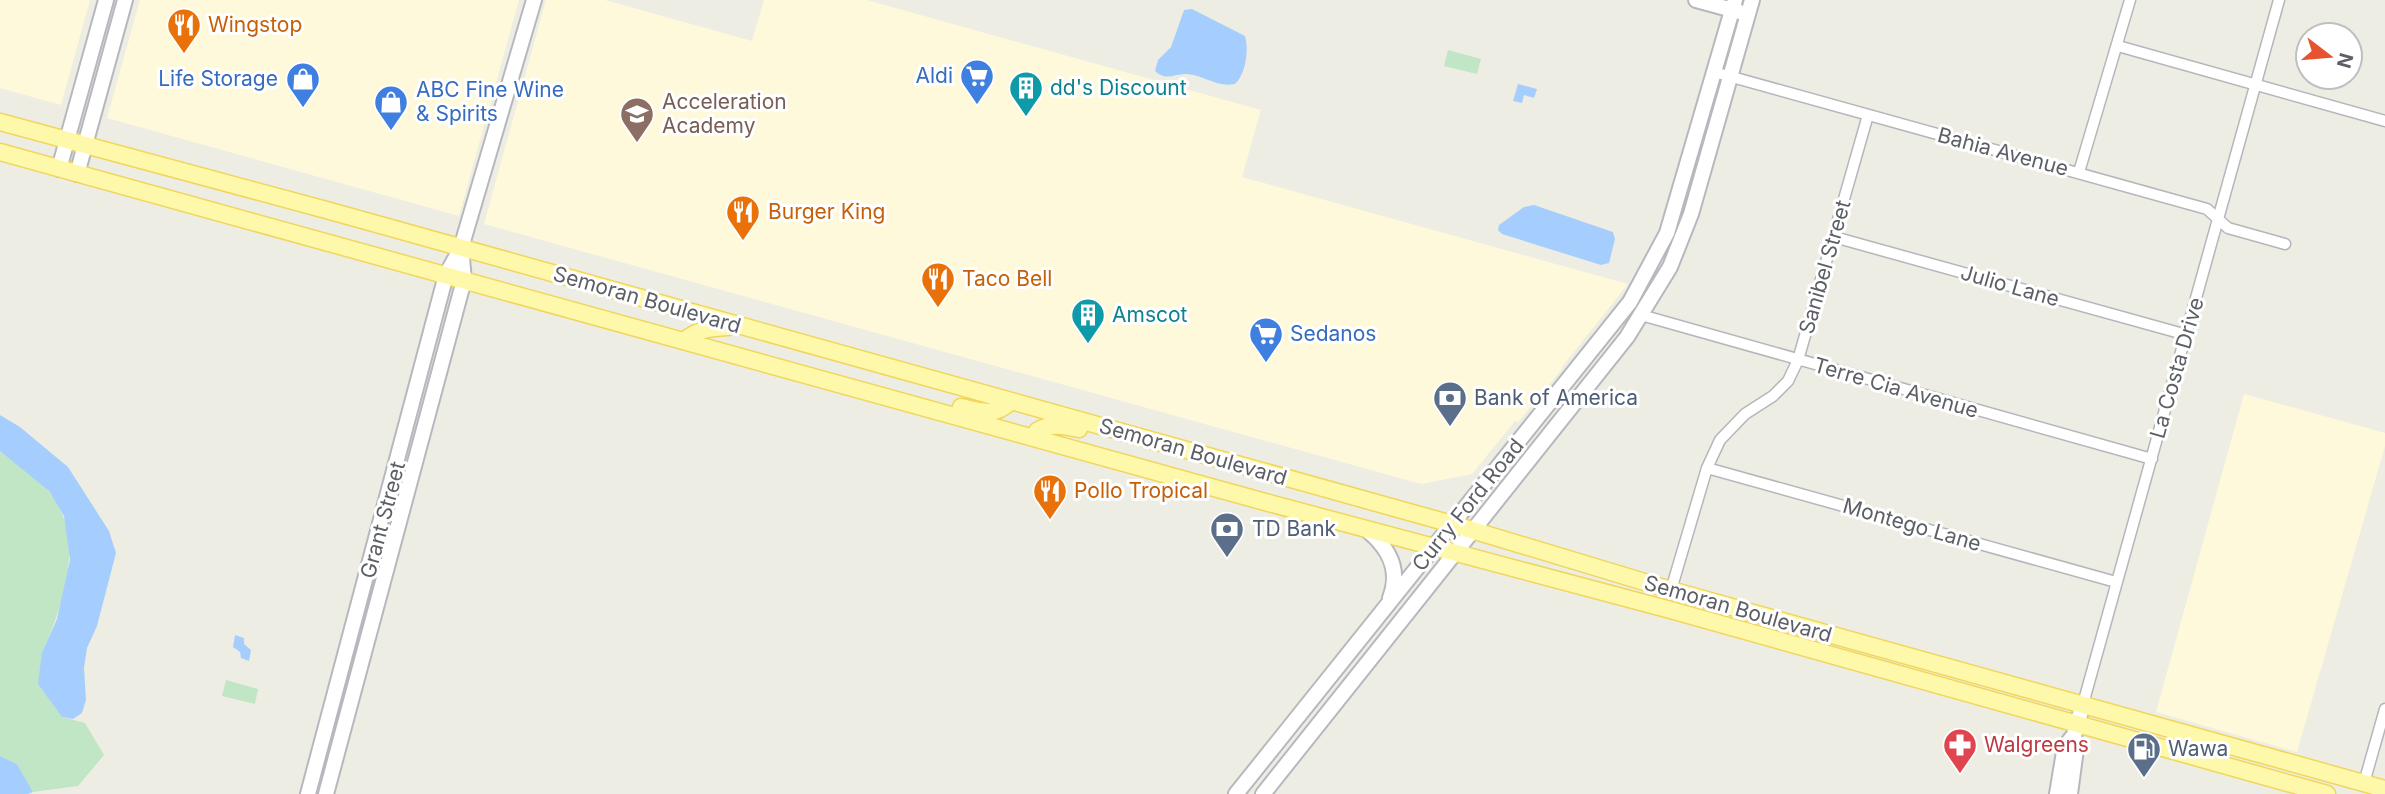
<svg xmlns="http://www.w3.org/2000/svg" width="2385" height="794" viewBox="0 0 2385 794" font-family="Inter,sans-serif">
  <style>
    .commercial { fill: #fdf9da }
    .green { fill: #c1e6c5 }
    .water { fill: #a5cefe }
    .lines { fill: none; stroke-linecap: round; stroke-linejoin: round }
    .street-casing { stroke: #b5b6bb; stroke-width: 13 }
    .secondary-casing { stroke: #b6b8be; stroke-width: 18 }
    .primary-casing { stroke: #f0d65c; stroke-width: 19 }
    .street { stroke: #fff; stroke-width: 10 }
    .secondary { stroke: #fff; stroke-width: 14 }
    .primary { stroke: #fef9aa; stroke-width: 16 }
    .labels { text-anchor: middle; stroke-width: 6; stroke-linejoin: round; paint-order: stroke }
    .food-label { font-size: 21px; fill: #c56008; stroke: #fff; text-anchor: start }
    .shop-label { font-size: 21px; fill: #366cbe; stroke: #fff; text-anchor: end }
    .culture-label { font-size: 21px; fill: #0d838f; stroke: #fff; text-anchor: start }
    .education-label { font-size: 21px; fill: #785e54; stroke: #fff; text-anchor: start }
    .street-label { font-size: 21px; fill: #5c5f65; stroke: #fff }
    .service-label { font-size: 21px; fill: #4e5e75; stroke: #fff; text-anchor: start }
    .health-label { font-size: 21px; fill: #be3a42; stroke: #fff; text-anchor: start }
  </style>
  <rect width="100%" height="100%" fill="#eeede4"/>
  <path class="commercial" d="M0,0H90L61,105L0,88Z
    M140,0H519L459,216L107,118Z
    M546,0H605L752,41L764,0H867L1261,110L1242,177L1628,284L1561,368L1562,369L1518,422L1515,421L1472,474L1421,484L484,224Z
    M2244,394L2385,433V446L2297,752L2156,712Z"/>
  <path class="green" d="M1448,50L1481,59L1477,74L1444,66Z
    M0,451C16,464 38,477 50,493C86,539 64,604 42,652L62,717L85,723L104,755L78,786L33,792L17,764L0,756Z
    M226,680L258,689L255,704L222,696Z"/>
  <path class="water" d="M1192,9L1245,36C1249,50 1246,74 1235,84C1218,88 1203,75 1187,74C1174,73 1167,82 1155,71L1158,60L1171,47L1184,10Z
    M1518,84L1537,89L1534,98L1524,95L1522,103L1513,101Z
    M1534,205L1613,232L1615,239L1609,263L1601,265L1502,234L1498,230L1499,225L1524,207Z
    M0,415L20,427L68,467L109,531L116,553L97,626L87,648L84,668L86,700L82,713L73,719L62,717L38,684L42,652L57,619L70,560L64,516L49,491L0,451Z
    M235,635L244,638V644L251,650L249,661L241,658L240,652L233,647Z
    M0,756L17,764L33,792L28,794H0Z"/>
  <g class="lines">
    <g class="street-casing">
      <path id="street" d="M2118,46L2385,121
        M1714,72L2207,209L2228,228L2285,244
        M2079,172L2130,0
        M1834,237L2187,335
        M1641,315L2152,459
        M1707,468L2116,582
        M1671,590L1707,468L1720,440L1745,414L1773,396L1788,381L1798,360L1868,115
        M2083,704L2279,0
        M2364,783L2385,709"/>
    </g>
    <g class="secondary-casing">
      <path id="secondary" d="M1696,0L1740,12
        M59,169L106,0
        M77,174L125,0
        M1367,530C1389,548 1401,570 1390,598
        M308,794L446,275L461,248L534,0
        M326,794L464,280L461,248
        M1236,794L1630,302L1667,233L1735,0
        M1263,794L1627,337L1670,267L1691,214L1752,0
        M2057,794L2065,746L2074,735
        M2070,794L2076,749L2074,735L2083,704"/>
    </g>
    <g class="primary-casing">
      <path id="primary" d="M0,122L330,211L1452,524L1671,590L2385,789
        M0,152L1265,502L1667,609L2327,794
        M684,341C697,329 711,328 728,327
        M961,407C980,412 996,417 1011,401
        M1034,438L1037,431C1050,423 1064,426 1079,429"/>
    </g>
    <use href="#street" class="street"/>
    <use href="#secondary" class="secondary"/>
    <use href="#primary" class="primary"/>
  </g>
  <defs>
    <g id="restaurant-pin" transform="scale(1.75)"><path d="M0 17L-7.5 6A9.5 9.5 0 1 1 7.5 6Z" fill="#e8710a" stroke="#fff"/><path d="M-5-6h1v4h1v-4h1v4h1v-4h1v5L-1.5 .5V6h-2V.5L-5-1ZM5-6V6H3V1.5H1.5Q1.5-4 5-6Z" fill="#fff"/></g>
    <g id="supermarket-pin" transform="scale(1.75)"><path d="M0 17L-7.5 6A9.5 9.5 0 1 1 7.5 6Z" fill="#3f7fe0" stroke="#fff"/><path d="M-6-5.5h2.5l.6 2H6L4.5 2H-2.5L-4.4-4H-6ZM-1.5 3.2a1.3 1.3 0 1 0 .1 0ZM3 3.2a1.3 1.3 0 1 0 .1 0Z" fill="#fff"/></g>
    <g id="shop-pin" transform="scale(1.75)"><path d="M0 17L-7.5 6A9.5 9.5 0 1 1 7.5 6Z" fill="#3f7fe0" stroke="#fff"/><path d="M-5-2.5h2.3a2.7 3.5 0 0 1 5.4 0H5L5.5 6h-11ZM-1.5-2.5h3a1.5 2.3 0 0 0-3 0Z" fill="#fff"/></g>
    <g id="building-pin" transform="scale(1.75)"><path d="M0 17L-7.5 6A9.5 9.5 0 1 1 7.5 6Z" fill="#0f9aa8" stroke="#fff"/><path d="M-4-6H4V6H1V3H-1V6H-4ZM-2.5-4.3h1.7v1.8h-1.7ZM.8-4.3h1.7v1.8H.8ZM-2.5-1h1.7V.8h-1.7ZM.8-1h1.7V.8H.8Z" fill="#fff"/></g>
    <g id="school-pin" transform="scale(1.75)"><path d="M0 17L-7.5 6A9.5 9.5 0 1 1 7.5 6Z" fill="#8d6e63" stroke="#fff"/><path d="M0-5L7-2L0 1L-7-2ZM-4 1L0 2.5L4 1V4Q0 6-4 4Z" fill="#fff"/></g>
    <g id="bank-pin" transform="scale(1.75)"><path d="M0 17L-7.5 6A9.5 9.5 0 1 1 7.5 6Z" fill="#5c6f8a" stroke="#fff"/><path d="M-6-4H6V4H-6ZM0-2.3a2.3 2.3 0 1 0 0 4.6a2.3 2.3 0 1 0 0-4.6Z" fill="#fff"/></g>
    <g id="pharmacy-pin" transform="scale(1.75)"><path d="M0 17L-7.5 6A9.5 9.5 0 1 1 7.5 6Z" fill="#e0444e" stroke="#fff"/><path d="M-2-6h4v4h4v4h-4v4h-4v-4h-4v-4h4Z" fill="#fff"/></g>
    <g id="fuel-pin" transform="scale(1.75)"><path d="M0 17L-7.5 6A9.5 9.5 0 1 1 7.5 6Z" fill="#5c6f8a" stroke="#fff"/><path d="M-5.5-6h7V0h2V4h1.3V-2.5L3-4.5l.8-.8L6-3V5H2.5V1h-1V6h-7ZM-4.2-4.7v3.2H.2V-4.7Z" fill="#fff"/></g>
  </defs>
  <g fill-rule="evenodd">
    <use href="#restaurant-pin" x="184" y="25"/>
    <use href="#supermarket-pin" x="977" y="76"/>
    <use href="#shop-pin" x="303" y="79"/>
    <use href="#building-pin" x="1026" y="88"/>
    <use href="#shop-pin" x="391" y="102"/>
    <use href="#school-pin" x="637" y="114"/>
    <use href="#restaurant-pin" x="743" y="212"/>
    <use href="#restaurant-pin" x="938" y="279"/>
    <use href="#building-pin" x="1088" y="315"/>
    <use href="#supermarket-pin" x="1266" y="334"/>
    <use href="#bank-pin" x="1450" y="398"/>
    <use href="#restaurant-pin" x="1050" y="491"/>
    <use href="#bank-pin" x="1227" y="529"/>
    <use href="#pharmacy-pin" x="1960" y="745"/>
    <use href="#fuel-pin" x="2144" y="749"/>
  </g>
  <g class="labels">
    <g class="food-label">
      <text x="208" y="32">Wingstop</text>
      <text x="768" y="219">Burger King</text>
      <text x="962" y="286">Taco Bell</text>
      <text x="1074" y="498">Pollo Tropical</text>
    </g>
    <g class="shop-label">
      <text x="953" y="83">Aldi</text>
      <text x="278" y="86">Life Storage</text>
      <text x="416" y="97" text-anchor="start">ABC Fine Wine<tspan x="416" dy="24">&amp; Spirits</tspan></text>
      <text x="1290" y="341" text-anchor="start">Sedanos</text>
    </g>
    <g class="culture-label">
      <text x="1050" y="95">dd's Discount</text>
      <text x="1112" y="322">Amscot</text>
    </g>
    <g class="education-label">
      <text x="662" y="109">Acceleration<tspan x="662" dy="24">Academy</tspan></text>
    </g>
    <g class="street-label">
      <text transform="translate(2003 152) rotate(15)" y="7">Bahia Avenue</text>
      <text transform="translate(1825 267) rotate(-74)" y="7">Sanibel Street</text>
      <text transform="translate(2010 286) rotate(16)" y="7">Julio Lane</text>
      <text transform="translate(647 300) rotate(16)" y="7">Semoran Boulevard</text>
      <text transform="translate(2177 368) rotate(-74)" y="7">La Costa Drive</text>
      <text transform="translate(1896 388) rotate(16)" y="7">Terre Cia Avenue</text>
      <text transform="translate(1193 452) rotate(16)" y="7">Semoran Boulevard</text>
      <text transform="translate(1468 505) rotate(-51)" y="7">Curry Ford Road</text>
      <text transform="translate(383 520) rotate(-75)" y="7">Grant Street</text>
      <text transform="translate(1912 525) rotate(16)" y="7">Montego Lane</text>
      <text transform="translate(1738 609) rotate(16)" y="7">Semoran Boulevard</text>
    </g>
    <g class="service-label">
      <text x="1474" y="405">Bank of America</text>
      <text x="1252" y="536">TD Bank</text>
      <text x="2168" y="756">Wawa</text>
    </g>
    <g class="health-label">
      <text x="1984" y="752">Walgreens</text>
    </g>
  </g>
  <g transform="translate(2329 56) rotate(106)"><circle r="33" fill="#ffffff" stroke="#bebfc1" stroke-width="2"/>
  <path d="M0-5L12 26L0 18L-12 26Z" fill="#e75231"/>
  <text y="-10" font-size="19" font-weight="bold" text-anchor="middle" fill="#5c5f65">N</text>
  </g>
</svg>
